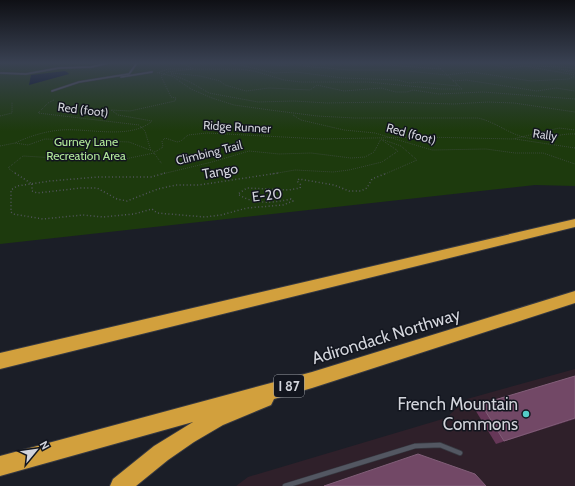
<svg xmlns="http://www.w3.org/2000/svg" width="575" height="486" viewBox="0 0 575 486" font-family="Cabin,sans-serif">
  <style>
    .commercial { fill: #2f202a }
    .green { fill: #1d3a0d }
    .water { fill: #000d2d }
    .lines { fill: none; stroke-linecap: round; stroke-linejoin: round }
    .lane-far1-casing { stroke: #373941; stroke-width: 2.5 }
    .lane-casing { stroke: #373941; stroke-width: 6 }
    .highway-casing { stroke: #373941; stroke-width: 2 }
    .path-far1 { stroke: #53565e; stroke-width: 1; stroke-dasharray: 0.5 1.5; stroke-linecap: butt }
    .path { stroke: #53565e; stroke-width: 1.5; stroke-dasharray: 1 2.5; stroke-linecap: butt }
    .lane-far1 { stroke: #535762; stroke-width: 1.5 }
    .lane { stroke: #535762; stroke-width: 4.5 }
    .highway { fill: #d2a03d; fill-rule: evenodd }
    .wall { fill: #663758 }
    .shaded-wall { fill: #43263e }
    .building { fill: #724866; stroke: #815e78 }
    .poi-dot { fill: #54cdc7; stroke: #12151e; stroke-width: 1.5 }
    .labels { text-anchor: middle; stroke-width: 3; stroke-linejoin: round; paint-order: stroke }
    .far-street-label { font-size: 12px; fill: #d2d4db; stroke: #12151e }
    .far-park-label { font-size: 12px; fill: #b1e89a; stroke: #12151e }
    .shield { fill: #12151e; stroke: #989ba2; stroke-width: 1 }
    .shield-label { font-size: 13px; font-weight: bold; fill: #d2d4db }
    .street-label { font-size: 14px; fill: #d2d4db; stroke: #12151e }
    .near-street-label { font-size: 17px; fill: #d2d4db; stroke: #12151e }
    .near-poi-label { font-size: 17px; fill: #d2d4db; stroke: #12151e; text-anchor: end }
  </style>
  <rect width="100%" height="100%" fill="#1b1e27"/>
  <path class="commercial" d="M575,369V486H236L248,477L446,418L467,399Z"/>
  <path class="green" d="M0,63H575V186L535,185L0,244Z"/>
  <path class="water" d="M65,71L67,72L69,74L29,85L31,75Z"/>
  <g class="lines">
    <g class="lane-far1-casing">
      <path id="lane-far1" d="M0,73L26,74L59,68L91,67L109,63
        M121,77L152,72
        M52,91L79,82L129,74L137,63"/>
    </g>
    <g class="lane-casing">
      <path id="lane" d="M285,486L415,446L440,445L460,453"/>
    </g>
    <g class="highway-casing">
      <path id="highway" d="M575,219V227L0,369V353Z
        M575,291V303L312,388L274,399L271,405L223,425L194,442L168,460L136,486H110L113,479L154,446L193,422L0,476V456L312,372Z"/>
    </g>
    <path class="path-far1" d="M33,63H39
      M181,63L194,69L167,72L161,76L171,97L176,98L175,101L130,111L111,110L118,115L152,121C131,140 89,128 62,130C46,131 30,136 15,143L28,145L45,139L129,142L155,152L163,147L162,141L165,138L177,142L181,141L188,135L207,133L321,139L424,137L513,139L559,128L575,130
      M231,63L274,73L296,72L342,78L398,80L409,83L420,82L457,86V84
      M434,63L441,69
      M487,63L507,68L525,66L575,75
      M515,63L523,66
      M569,63L575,66
      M271,65L289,66
      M303,66L349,70H398L446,75L472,72L531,81L569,79L575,76
      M525,66L527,63
      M527,66L567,67L575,69
      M195,69H238L254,71L284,80L301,82H368L440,89H462L441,69L388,65H282L267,63
      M559,69L575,71
      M564,71L575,73
      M157,73L168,69H191
      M159,73L172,76L191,89L212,98L234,105L270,110L317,116L354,118H478C496,122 510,135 528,138C544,141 559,133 575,134
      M171,73L200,76L220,81L225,85L246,91L269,88L310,90L317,85L344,91L381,88L396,92H407L413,90L439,94L483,92L575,99
      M171,74L190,82L209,93L258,102L294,101L327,103L386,102L454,104L488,102L514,103L575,112
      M453,81L466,80L537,91L556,88L575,91
      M54,100L48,103L38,113L139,125L145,131L151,151
      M293,115L301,120L344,130L375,133L432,150L486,149L515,153H543L575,164
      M0,116L12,113V102
      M515,139L575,148
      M0,146L15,143
      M154,153L162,164
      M16,174L8,168L23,156L90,160L125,159L154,153
      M162,174L212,162L249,151L279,154L311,153L351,158L365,157L374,152L381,139L401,146L417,160L385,174
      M272,174L295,170L333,172L349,170L382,162L398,151L382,140"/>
    <path class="path" d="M15,173L32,184
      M165,173L151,177H98L50,181L17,186L11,190V212L13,214L43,219L83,215L103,217L134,214L152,209L157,213L205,217L221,215L247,208L283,205L293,201L291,199C273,203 254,205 238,194L247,188L289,190L300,188L301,185L297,181L299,179L334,185L349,191H361L367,188L372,179L387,173
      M32,184V191L37,193L81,188H97L117,199L127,201L158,189L176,185H199L278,173"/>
    <use href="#lane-far1" class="lane-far1"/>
    <use href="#lane" class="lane"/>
    <use href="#highway" class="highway"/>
  </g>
  <path class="wall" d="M575,376V419L496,444L474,408L481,404Z"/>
  <path class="shaded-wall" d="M575,418V419L496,444L504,441Z"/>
  <path class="building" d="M575,376V418L504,441L481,404Z
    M418,454L475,474L486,486H324Z"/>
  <linearGradient id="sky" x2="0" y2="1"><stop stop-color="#0f1015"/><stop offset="0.48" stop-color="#394152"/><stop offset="1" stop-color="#394152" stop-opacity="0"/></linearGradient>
  <rect width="575" height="131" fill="url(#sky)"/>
  <circle class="poi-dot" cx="526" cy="414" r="4"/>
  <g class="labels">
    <g class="far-street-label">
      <text transform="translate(83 110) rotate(7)" y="4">Red (foot)</text>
      <text transform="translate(237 127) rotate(3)" y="4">Ridge Runner</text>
      <text transform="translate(411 134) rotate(15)" y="4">Red (foot)</text>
      <text transform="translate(545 135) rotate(8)" y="4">Rally</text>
      <text transform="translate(209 153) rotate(-14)" y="4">Climbing Trail</text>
    </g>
    <g class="far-park-label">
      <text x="86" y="146">Gurney Lane<tspan x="86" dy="14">Recreation Area</tspan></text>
    </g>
    <rect class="shield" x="274" y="375" width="30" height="22" rx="3"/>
    <g class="shield-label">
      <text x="289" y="391">I 87</text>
    </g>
    <g class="street-label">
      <text transform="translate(220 171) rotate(-10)" y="5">Tango</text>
      <text transform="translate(267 195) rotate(-7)" y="5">E-20</text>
    </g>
    <g class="near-street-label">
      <text transform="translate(386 336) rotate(-17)" y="6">Adirondack Northway</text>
    </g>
    <g class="near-poi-label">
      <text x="518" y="410">French Mountain<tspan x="518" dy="20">Commons</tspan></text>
    </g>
  </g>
  <g transform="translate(36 450) rotate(61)" stroke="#12151e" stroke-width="3" paint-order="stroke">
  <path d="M0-3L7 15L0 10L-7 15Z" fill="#d2d4db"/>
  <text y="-6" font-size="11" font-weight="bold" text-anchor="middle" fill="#d2d4db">N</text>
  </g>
</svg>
